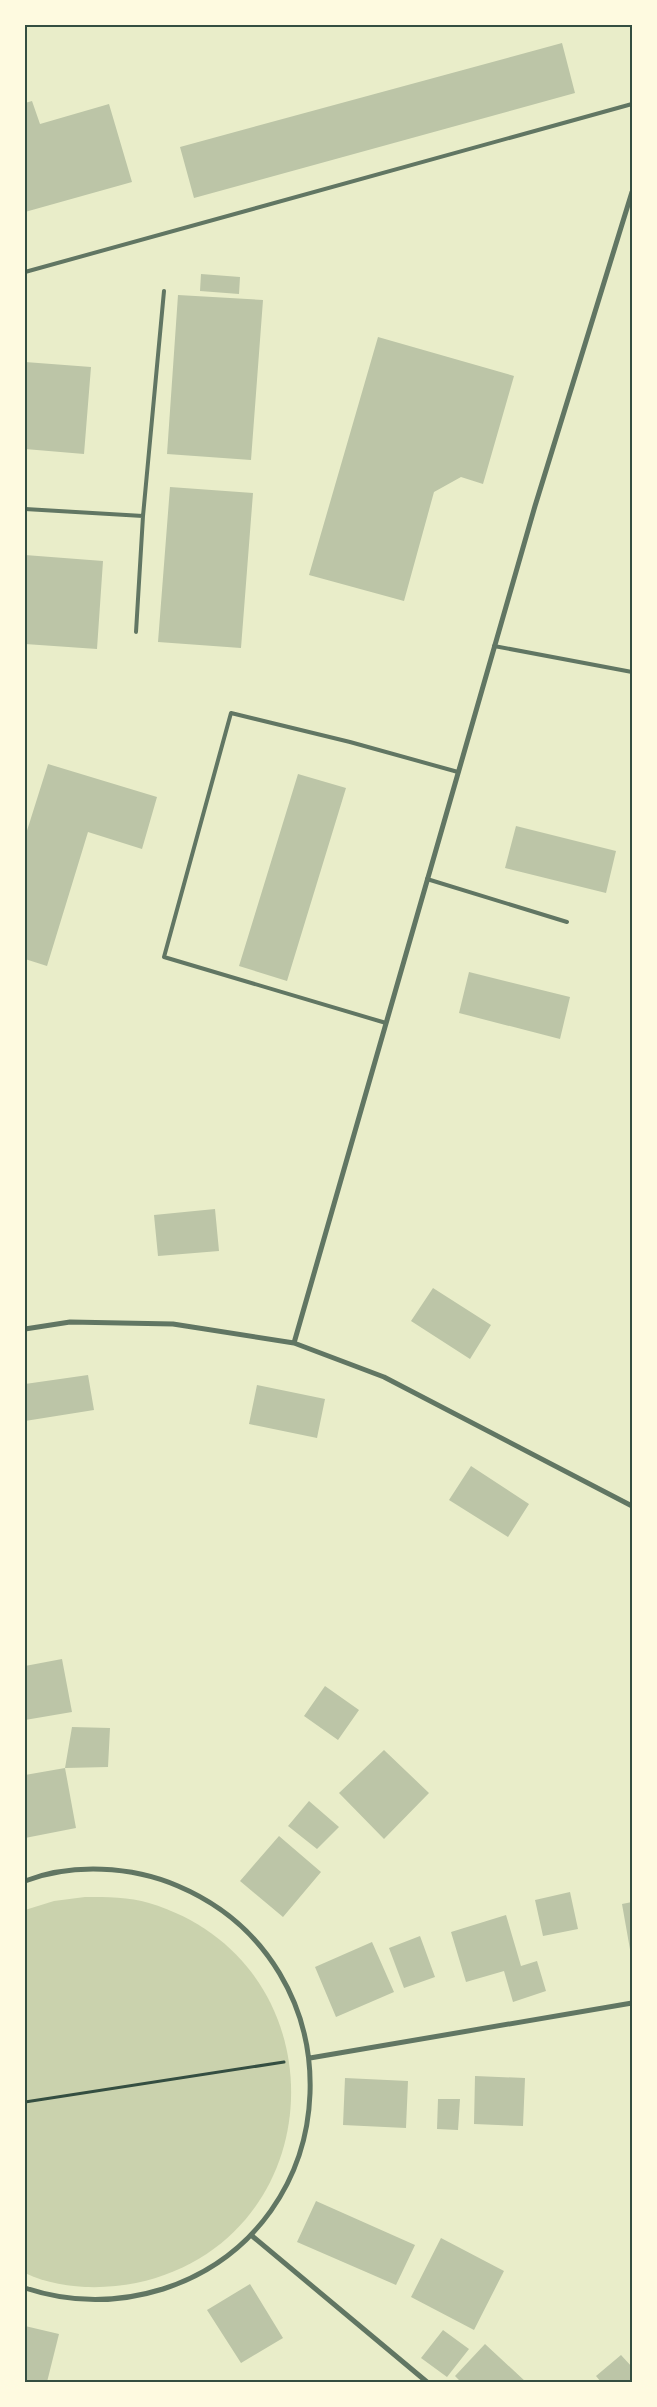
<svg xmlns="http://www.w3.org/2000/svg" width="657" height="2407" viewBox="0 0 657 2407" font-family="'Asap Condensed',sans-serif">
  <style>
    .green { fill: #cad2ad }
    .building { fill: #bcc5a7 }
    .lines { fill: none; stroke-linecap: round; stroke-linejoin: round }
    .path { stroke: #344e41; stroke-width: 3 }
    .service { stroke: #617663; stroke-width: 4 }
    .minor { stroke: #617663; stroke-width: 5 }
    .neatline { fill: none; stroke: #344e41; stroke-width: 2 }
  </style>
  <rect width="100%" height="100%" fill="#e9edc9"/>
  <path class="green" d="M85,1897C107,1897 129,1897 149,1903C345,1962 336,2240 136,2283C101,2290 58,2289 25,2273V1910L54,1901Z"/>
  <path class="building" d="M562,43L575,93L194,198L180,147Z
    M32,101L40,124L109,104L132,182L25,212V103Z
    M201,274L240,277L239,294L200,291Z
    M178,295L263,300L251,460L167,454Z
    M378,337L514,376L483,484L461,477L434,492L404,601L309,575Z
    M25,362L91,367L84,454L25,449Z
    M170,487L253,493L241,648L158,642Z
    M25,555L103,561L97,649L25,644Z
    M48,764L157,797L142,849L88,832L47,966L25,959V837Z
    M298,774L346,788L287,981L239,966Z
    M516,826L616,851L606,893L505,868Z
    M469,972L570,997L560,1039L459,1013Z
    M215,1209L219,1251L158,1256L154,1215Z
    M433,1288L491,1325L470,1359L411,1321Z
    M88,1375L94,1410L25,1421V1384Z
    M257,1385L325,1399L317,1438L249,1424Z
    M471,1466L529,1504L508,1537L449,1500Z
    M62,1659L72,1712L25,1720V1666Z
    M325,1686L359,1710L338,1740L304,1716Z
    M72,1727L110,1728L108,1767L65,1768Z
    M384,1750L429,1793L384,1839L339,1793Z
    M65,1768L76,1828L25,1838V1775Z
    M309,1801L339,1827L317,1849L288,1826Z
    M279,1836L321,1872L283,1917L240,1881Z
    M570,1892L578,1929L543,1936L535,1900Z
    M632,1902V1955H631L622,1904Z
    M506,1915L521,1966L537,1961L546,1991L513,2002L504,1971L466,1982L451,1932Z
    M420,1936L435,1977L404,1988L389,1948Z
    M372,1942L394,1992L336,2017L315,1967Z
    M475,2076L525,2078L523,2126L474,2124Z
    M345,2078L408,2081L406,2128L343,2125Z
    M438,2099H460L458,2130L437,2129Z
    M316,2201L415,2245L396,2285L297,2242Z
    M441,2238L504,2271L474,2330L411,2297Z
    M250,2284L283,2338L241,2363L207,2310Z
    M25,2326L59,2334L47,2382H25Z
    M443,2330L469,2349L447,2377L421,2358Z
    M485,2344L526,2382H461L455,2376Z
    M621,2355L632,2367V2382H601L596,2376Z"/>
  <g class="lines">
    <path class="path" d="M25,2102L284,2062"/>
    <path class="service" d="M25,272L632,104
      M25,509L143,516
      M136,632L143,516L164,291
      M494,646L632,672
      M427,879L567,922
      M386,1023L164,957L231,713L350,742L458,772"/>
    <path class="minor" d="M25,1329L70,1322L173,1324L294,1343L384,1377L632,1506
      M294,1343L535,506L632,192
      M25,1881C72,1863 132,1866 178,1886C361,1964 352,2227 163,2289C118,2303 70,2303 25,2288
      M310,2058L632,2003
      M251,2235L427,2382"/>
  </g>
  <rect width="657" height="2407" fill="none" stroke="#fefae0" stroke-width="52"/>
  <rect x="26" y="26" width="605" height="2355" class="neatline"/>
</svg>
